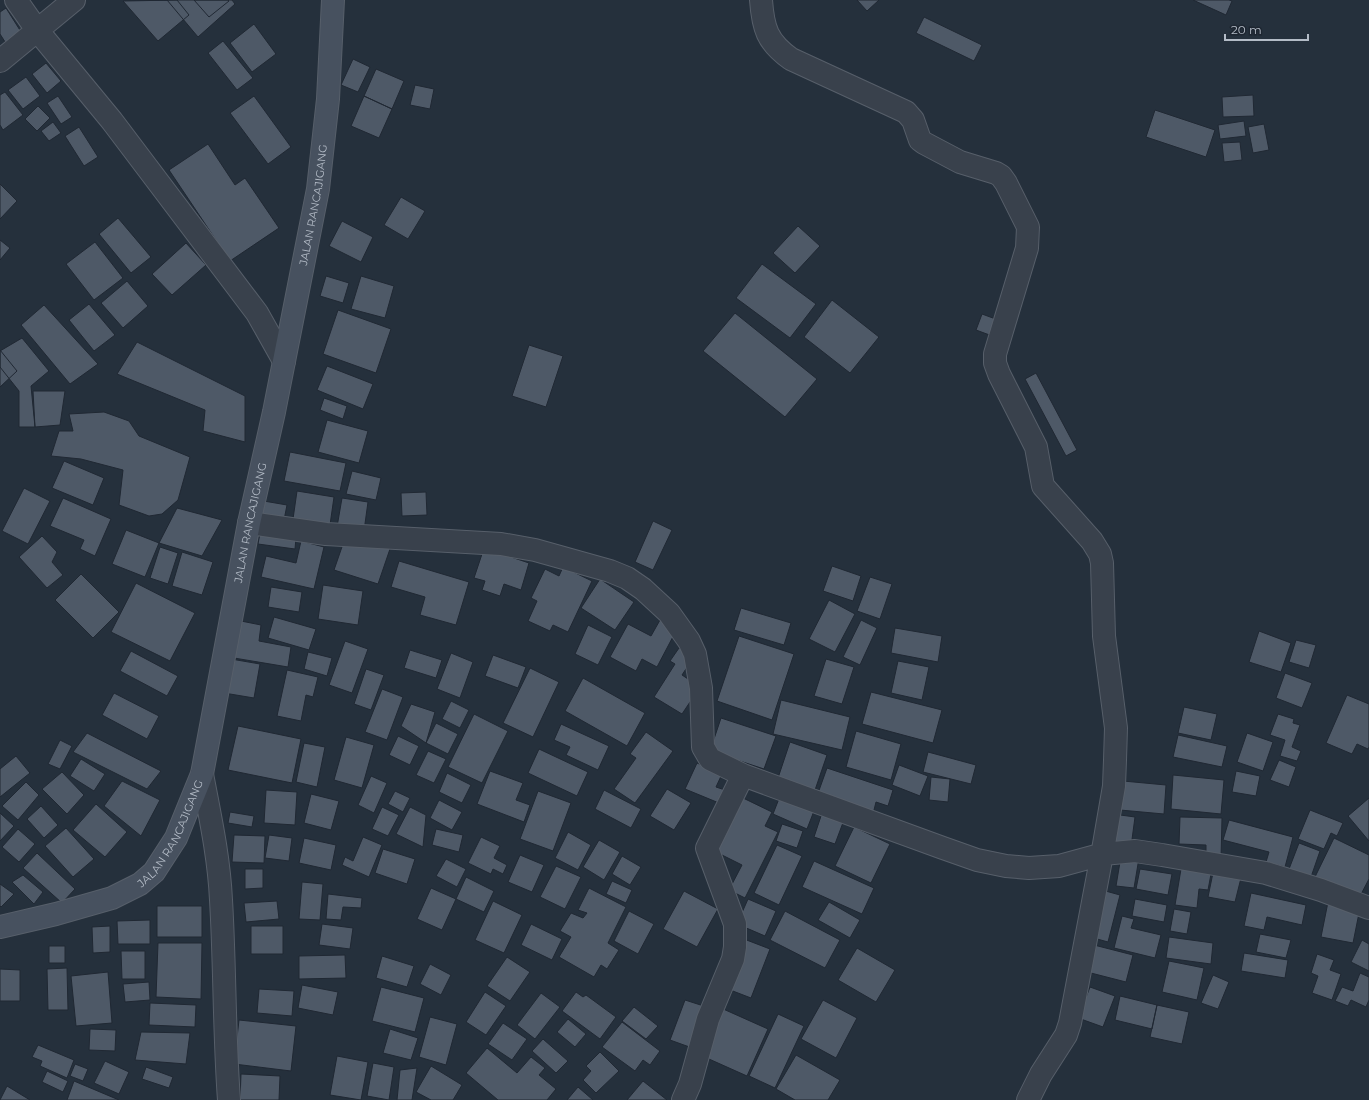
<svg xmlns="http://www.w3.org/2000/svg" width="1369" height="1100" viewBox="0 0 1369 1100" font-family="Montserrat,sans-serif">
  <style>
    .building { fill: #4e5967; stroke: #202833 }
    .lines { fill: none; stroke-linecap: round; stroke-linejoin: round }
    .minor-casing { stroke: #575f6a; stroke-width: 24 }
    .secondary-casing { stroke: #575f6a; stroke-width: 24 }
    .minor { stroke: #39414c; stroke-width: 22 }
    .secondary { stroke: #47515f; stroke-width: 22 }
    .labels { text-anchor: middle; stroke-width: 3; stroke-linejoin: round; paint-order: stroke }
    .street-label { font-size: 11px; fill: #b4bcc7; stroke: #1e2631 }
  </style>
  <rect width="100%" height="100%" fill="#25303c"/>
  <path class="building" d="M167,0H232L235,4L198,37Z
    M177,0L189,15L158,41L123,1Z
    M194,0H228L229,1L209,17Z
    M857,0H879L867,11Z
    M1193,0H1229L1232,1L1226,15Z
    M6,8L23,35L7,45L0,34V12Z
    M924,17L982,45L974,61L916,33Z
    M254,24L276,54L252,72L230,43Z
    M223,41L253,78L237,90L208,53Z
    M353,59L370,67L358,92L341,85Z
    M46,63L61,81L47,93L32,74Z
    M376,69L404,81L392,109L364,96Z
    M26,77L40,96L23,109L8,90Z
    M415,85L434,89L430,109L410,105Z
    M5,92L23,115L3,130L0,125V95Z
    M1253,95L1254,116L1223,117L1222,97Z
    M58,96L72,117L61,124L47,103Z
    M254,96L291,147L268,164L230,113Z
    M364,96L392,109L379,138L351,126Z
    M38,106L50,118L37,131L25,119Z
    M1155,110L1215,130L1206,157L1146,137Z
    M1244,121L1246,136L1220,139L1218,125Z
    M53,122L61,133L49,141L41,131Z
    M1264,124L1269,150L1253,153L1248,127Z
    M79,127L98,157L84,166L65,136Z
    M1240,142L1242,160L1224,162L1222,143Z
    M208,144L235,185L245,178L279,228L230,261L169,170Z
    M0,184L17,201L0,219Z
    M401,197L425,211L408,239L384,225Z
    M118,218L151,257L131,273L99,234Z
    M342,221L373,237L361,262L329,246Z
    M798,226L820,246L795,273L773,253Z
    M0,240L10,248L0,260Z
    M95,242L123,278L94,300L66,264Z
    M186,243L206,265L172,295L152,274Z
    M762,264L816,304L790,338L736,298Z
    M326,276L349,283L343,303L320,296Z
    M361,276L394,286L385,318L351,309Z
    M127,281L148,306L123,328L101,303Z
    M832,300L879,337L850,373L804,337Z
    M89,304L115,335L94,351L69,320Z
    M44,305L98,364L70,384L21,325Z
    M338,310L391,329L376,373L323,354Z
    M735,313L817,379L785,417L703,351Z
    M982,314L1001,321L995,337L976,330Z
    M22,338L49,371L31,386L35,427H19V391L0,367V351Z
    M137,342L245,396V442L203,431L205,410L117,374Z
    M529,345L563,356L546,407L512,396Z
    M0,350L17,371L0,387Z
    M327,366L373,384L363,409L317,390Z
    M1036,373L1077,450L1066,456L1025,379Z
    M33,391H65L60,425L35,427Z
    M324,398L347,406L343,419L320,410Z
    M104,412L129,421L139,436L190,457L178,500L162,514L149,516L119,505L123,470L81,459L51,456L59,431H73L69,414Z
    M327,420L368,431L359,463L318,452Z
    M290,452L346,463L340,491L284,481Z
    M64,461L104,478L93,505L52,488Z
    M352,471L381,478L376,500L346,494Z
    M24,488L50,501L28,544L2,531Z
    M297,491L334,497L330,525L293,519Z
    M426,492L427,515L402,516L401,493Z
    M63,498L111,519L95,556L80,549L84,540L50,526Z
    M342,498L368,502L364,531L337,527Z
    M258,500L287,505L284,520L255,515Z
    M177,508L222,520L202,556L159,543Z
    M653,521L672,530L653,570L635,562Z
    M126,530L159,543L145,577L112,564Z
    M260,533L296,538L295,549L258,544Z
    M42,536L57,552L52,562L63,575L47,588L19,557Z
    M301,541L324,547L314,589L261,577L266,556L296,563Z
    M344,541L391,546L378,584L334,570Z
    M160,547L178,553L168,584L150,578Z
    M484,548L529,563L521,590L504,584L500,596L482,590L485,581L474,578Z
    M182,552L213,562L202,595L172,586Z
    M399,561L469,582L456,625L420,615L425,597L391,587Z
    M832,566L861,576L853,601L823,591Z
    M563,567L592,581L568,632L553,625L550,631L528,621L537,601L531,598L545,569L559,576Z
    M81,574L119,612L93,638L55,600Z
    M870,577L892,584L880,619L857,611Z
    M600,579L634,602L615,630L581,608Z
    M136,583L195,613L170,661L111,632Z
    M323,585L363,591L358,625L318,619Z
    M271,587L302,592L299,612L268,607Z
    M829,600L855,614L835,652L809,639Z
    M741,608L791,623L784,645L734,630Z
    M274,617L316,629L309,650L268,638Z
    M660,620L677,629L657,667L642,659L636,671L610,657L628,624L651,636Z
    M861,620L877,628L860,665L843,657Z
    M241,621L261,625L259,641L291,647L288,667L234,658Z
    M588,625L612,637L598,665L575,654Z
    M895,628L942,636L938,662L891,653Z
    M1259,631L1291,643L1281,672L1249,662Z
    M739,636L794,654L772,720L717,701Z
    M1296,640L1316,645L1309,668L1289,662Z
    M345,641L368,649L352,693L329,685Z
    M679,648L693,658L682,675L700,687L682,714L654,697L675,664L670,661Z
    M410,650L442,660L436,678L404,668Z
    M131,651L178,676L167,696L120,671Z
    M308,652L332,658L327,676L304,669Z
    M451,653L473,662L460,698L437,689Z
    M493,655L526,667L518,688L485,676Z
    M231,659L260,664L254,698L224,693Z
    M826,659L854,667L842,704L814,696Z
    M898,661L929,667L922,700L891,693Z
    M530,668L559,682L533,737L503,723Z
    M366,669L384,675L371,710L354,704Z
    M287,670L318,677L313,697L306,695L301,721L277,716Z
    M1285,673L1312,683L1302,708L1276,698Z
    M583,678L645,713L627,746L565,711Z
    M382,689L403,697L387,740L365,732Z
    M871,692L942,710L933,743L862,724Z
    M114,693L159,716L147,739L102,715Z
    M1347,695L1369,704V747L1368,749L1357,744L1352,754L1326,743Z
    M781,700L850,717L842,750L773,734Z
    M451,701L469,710L460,728L442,719Z
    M411,704L435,712L426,743L401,726Z
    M1184,707L1217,714L1211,740L1178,733Z
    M474,714L508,731L482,783L448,767Z
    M1278,714L1294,719L1293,723L1300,725L1292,747L1301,751L1297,761L1280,756L1285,740L1270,735Z
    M721,718L776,736L764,769L710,751Z
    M436,723L458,734L448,754L426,743Z
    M561,724L609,746L598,770L566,755L570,747L554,740Z
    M238,726L301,739L292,783L228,770Z
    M856,731L901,744L891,780L846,767Z
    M646,732L673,751L635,803L614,789L636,758L630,754Z
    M87,733L161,771L147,789L73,752Z
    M1247,733L1273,742L1263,771L1237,762Z
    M1178,735L1227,746L1222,767L1173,757Z
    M398,736L419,746L410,765L389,755Z
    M346,737L374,745L362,788L334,780Z
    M60,740L72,746L60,769L48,764Z
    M790,742L827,755L814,793L777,781Z
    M304,743L325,747L317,787L296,782Z
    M539,749L588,772L577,796L528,773Z
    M428,751L446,759L434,783L416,775Z
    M928,752L976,765L971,784L923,772Z
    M16,756L30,773L0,797V769Z
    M81,759L105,774L94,791L70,776Z
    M1279,760L1296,767L1289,787L1270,780Z
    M697,763L722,774L716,787L725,790L719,803L685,789Z
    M899,765L928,776L920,796L892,785Z
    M827,768L893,790L888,806L876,802L873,814L817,796Z
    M490,771L523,783L516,800L530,805L524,822L477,804Z
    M1236,771L1260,776L1256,796L1232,792Z
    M62,772L84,795L67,814L42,789Z
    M447,773L471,785L462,803L439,792Z
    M1173,775L1224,780L1221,814L1171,809Z
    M371,776L387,783L374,813L358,805Z
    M931,777L950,779L948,802L929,800Z
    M122,781L160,800L141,836L104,806Z
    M1123,781L1166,785L1164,814L1120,810Z
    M26,782L39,795L18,820L2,806Z
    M667,789L691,803L674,830L650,816Z
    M266,790L297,792L295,825L264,823Z
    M604,790L641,809L631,828L595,809Z
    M395,791L410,798L403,812L388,804Z
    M538,791L571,803L553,851L520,839Z
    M311,794L339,801L331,830L304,823Z
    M780,796L814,811L807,829L773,814Z
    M741,797L772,812L765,826L778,832L745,898L729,890L742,865L714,851Z
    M1369,798V841L1348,816Z
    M439,800L462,812L452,830L430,818Z
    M96,804L127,832L105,857L73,830Z
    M41,806L58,825L44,838L27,819Z
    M382,807L399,815L388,836L372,829Z
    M410,807L426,815L423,847L396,834Z
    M1310,810L1343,823L1337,836L1331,833L1324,849L1298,839Z
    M230,812L254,816L252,827L228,823Z
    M0,813L14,826L0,841Z
    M822,813L844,820L835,844L814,837Z
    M1113,814L1135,817L1131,847L1109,844Z
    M1180,817L1222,818L1221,859H1206V845L1179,844Z
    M1229,820L1293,837L1285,867L1266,862L1269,852L1223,840Z
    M782,824L803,831L797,848L776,841Z
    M854,827L890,844L871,883L835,866Z
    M66,828L94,859L73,877L45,846Z
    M18,829L35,844L19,862L2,847Z
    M436,829L463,835L459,852L432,845Z
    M568,832L591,845L578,870L555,858Z
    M234,835L265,836L264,863L232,862Z
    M269,835L292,838L289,861L265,858Z
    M363,837L382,845L369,877L342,865L345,857L353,861Z
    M481,837L500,846L494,858L507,865L503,874L493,869L491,874L468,863Z
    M304,838L336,845L331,870L299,863Z
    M1334,838L1369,855V879L1358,900L1314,879Z
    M599,840L620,852L604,880L583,867Z
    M1299,843L1320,851L1311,877L1289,869Z
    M777,845L802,856L779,905L754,893Z
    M383,849L415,859L407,884L375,873Z
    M37,853L75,889L62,903L23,868Z
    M520,855L544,865L532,892L508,882Z
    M622,856L641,867L630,885L612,874Z
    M1121,856L1139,858L1134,888L1116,886Z
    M446,859L466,869L457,887L436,876Z
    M814,861L874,888L862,914L802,887Z
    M556,866L581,877L565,909L540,897Z
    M1214,868L1242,874L1235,902L1208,897Z
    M245,869H263V888L245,889Z
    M1140,869L1172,874L1168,895L1136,889Z
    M1181,869L1211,874L1208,890L1199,889L1197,908L1175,905Z
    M23,875L43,892L34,904L12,882Z
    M466,877L494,891L484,912L456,899Z
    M612,881L632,890L626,903L606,894Z
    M302,882L323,884L320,920L299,919Z
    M0,884L14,894L1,907L0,906Z
    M431,888L456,899L442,930L417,919Z
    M589,888L626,907L608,943L619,950L607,969L601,965L594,977L559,957L571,937L560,931L571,913L583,918L587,913L578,910Z
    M1102,890L1120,895L1108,942L1090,937Z
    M684,891L718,909L697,947L663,929Z
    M1251,893L1306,905L1302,925L1267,917L1264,930L1244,926Z
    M328,894L362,898L361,908L343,907L341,920L326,919Z
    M748,899L776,911L765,936L737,924Z
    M1135,899L1167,905L1164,922L1132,916Z
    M277,901L279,919L246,922L244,903Z
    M493,901L522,915L504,953L475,940Z
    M829,902L860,920L850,938L818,920Z
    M1328,902L1360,908L1353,943L1321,937Z
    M157,906H202V937H157Z
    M1174,909L1191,912L1187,934L1170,931Z
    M629,911L654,924L638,954L614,941Z
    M785,911L840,940L825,968L770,940Z
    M1122,916L1134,919L1131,928L1161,935L1155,958L1114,948Z
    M150,920V944H118L117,921Z
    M322,924L353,928L350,949L319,945Z
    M531,924L562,939L552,960L521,945Z
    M110,926V952L93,953L92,927Z
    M251,926H283V954H251Z
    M1260,934L1291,940L1286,958L1256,952Z
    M1169,937L1213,943L1211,964L1166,958Z
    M744,939L770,949L751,998L725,988Z
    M1362,940L1369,944V971L1351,962Z
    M158,943H202L201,999L156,997Z
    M1094,945L1133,955L1126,982L1087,972Z
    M49,946H65V963H49Z
    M857,948L895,970L876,1002L838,980Z
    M121,951H145V979H122Z
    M1244,953L1288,960L1285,978L1241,971Z
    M1317,954L1334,960L1330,970L1341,974L1332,1000L1312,993L1318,976L1311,973Z
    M345,955L346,978L299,979V956Z
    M382,956L414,966L407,987L376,978Z
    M507,957L530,972L510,1001L487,986Z
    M1169,961L1204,968L1197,1000L1162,992Z
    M430,964L451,975L441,995L420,984Z
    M67,968L68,1010H48L47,969Z
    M0,969L20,970V1001H0Z
    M108,972L112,1023L76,1026L71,976Z
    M1360,973L1369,977V1000L1366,1007L1351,1000L1348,1006L1335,1001L1342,987L1353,991Z
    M1213,975L1229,982L1218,1009L1201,1003Z
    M149,982L150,1000L125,1002L123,984Z
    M302,985L338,992L333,1015L298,1008Z
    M381,987L424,998L415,1032L372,1021Z
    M1090,987L1115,996L1103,1027L1078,1018Z
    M259,989L294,991L292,1016L257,1013Z
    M485,992L506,1006L486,1035L466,1022Z
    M576,992L583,997L586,995L616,1017L600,1039L562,1011Z
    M541,993L560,1007L535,1039L517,1025Z
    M1120,996L1157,1005L1152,1029L1115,1020Z
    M685,1000L710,1008L695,1049L670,1040Z
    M823,1000L857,1018L836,1058L801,1039Z
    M150,1003L196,1005L195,1027L149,1025Z
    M1157,1005L1189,1012L1182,1044L1150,1037Z
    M634,1007L658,1026L646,1039L622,1021Z
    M721,1008L768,1029L747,1076L700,1055Z
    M778,1014L804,1026L775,1088L749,1076Z
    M430,1017L457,1024L446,1065L419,1057Z
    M568,1019L586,1034L575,1047L557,1032Z
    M239,1020L296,1026L291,1071L234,1064Z
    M622,1022L660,1051L650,1065L643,1060L635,1071L602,1047Z
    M503,1023L527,1039L512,1060L488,1044Z
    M90,1029L116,1030L115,1051L89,1050Z
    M390,1029L418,1038L411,1060L383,1053Z
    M141,1032L190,1033L186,1064L135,1060Z
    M543,1039L568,1061L556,1073L532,1051Z
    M38,1045L74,1060L67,1078L40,1066L42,1061L32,1057Z
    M487,1048L517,1073L531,1057L545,1068L539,1075L556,1089L547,1100H498L466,1073Z
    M600,1052L619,1071L596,1093L583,1080L591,1071L586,1066Z
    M796,1055L840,1080L828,1100H795L776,1089Z
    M337,1056L368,1062L361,1100L330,1095Z
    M105,1061L129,1072L119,1094L94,1083Z
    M373,1063L394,1067L389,1100L367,1096Z
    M75,1064L88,1069L83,1081L70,1076Z
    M431,1066L462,1085L453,1100H431L416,1092Z
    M146,1067L173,1077L169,1088L142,1079Z
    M417,1068L412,1100H397L400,1070Z
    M47,1071L68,1081L63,1092L42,1082Z
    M241,1074L280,1076L279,1100H240Z
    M74,1081L119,1100H67Z
    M643,1081L667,1100H627Z
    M7,1086L30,1100H0Z
    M578,1087L593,1100H567Z"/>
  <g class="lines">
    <g class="minor-casing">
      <path id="minor" d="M16,0L37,30L112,121L257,313L284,361
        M761,0C763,28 767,42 791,59L906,112L913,120L920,140L924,143L960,162L996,173L1001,176L1006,183L1028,227L1027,248L995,354V363L999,374L1036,447L1043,486L1092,541L1100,554L1102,563L1104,636L1116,728L1115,760L1114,786L1104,844L1070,1023L1066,1035L1041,1074L1028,1100
        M0,61L74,0
        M249,523L326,534L501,544L535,550L610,571L627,578L643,589L669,613L689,641L695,654L701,688L703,747L710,759L743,775L943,848L977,860L1006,866L1029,868L1059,866L1103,854L1135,851L1162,855L1266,873L1321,890L1369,908
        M202,774C210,816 219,857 221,900C225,966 224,1033 229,1100
        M683,1100L690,1084L708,1019L733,959L735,947V924L707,848L743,775"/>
    </g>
    <g class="secondary-casing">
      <g id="secondary">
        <path id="s1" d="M0,927L56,914L112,898L140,884L154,872L176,838L202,774L249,523L274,412L318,189L328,99L333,0"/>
      </g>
    </g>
    <use href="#minor" class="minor"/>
    <use href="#secondary" class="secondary"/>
  </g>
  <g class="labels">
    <g class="street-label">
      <text dy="4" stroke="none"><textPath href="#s1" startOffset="855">JALAN RANCAJIGANG</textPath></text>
      <text dy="4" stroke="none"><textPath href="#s1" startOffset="531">JALAN RANCAJIGANG</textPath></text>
      <text dy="4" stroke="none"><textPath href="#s1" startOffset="207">JALAN RANCAJIGANG</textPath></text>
    </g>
  </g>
  <path d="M1225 34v6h83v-6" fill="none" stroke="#b4bcc7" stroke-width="2"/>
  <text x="1231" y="34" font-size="12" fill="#b4bcc7" stroke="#1e2631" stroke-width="3" paint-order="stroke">20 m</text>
</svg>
